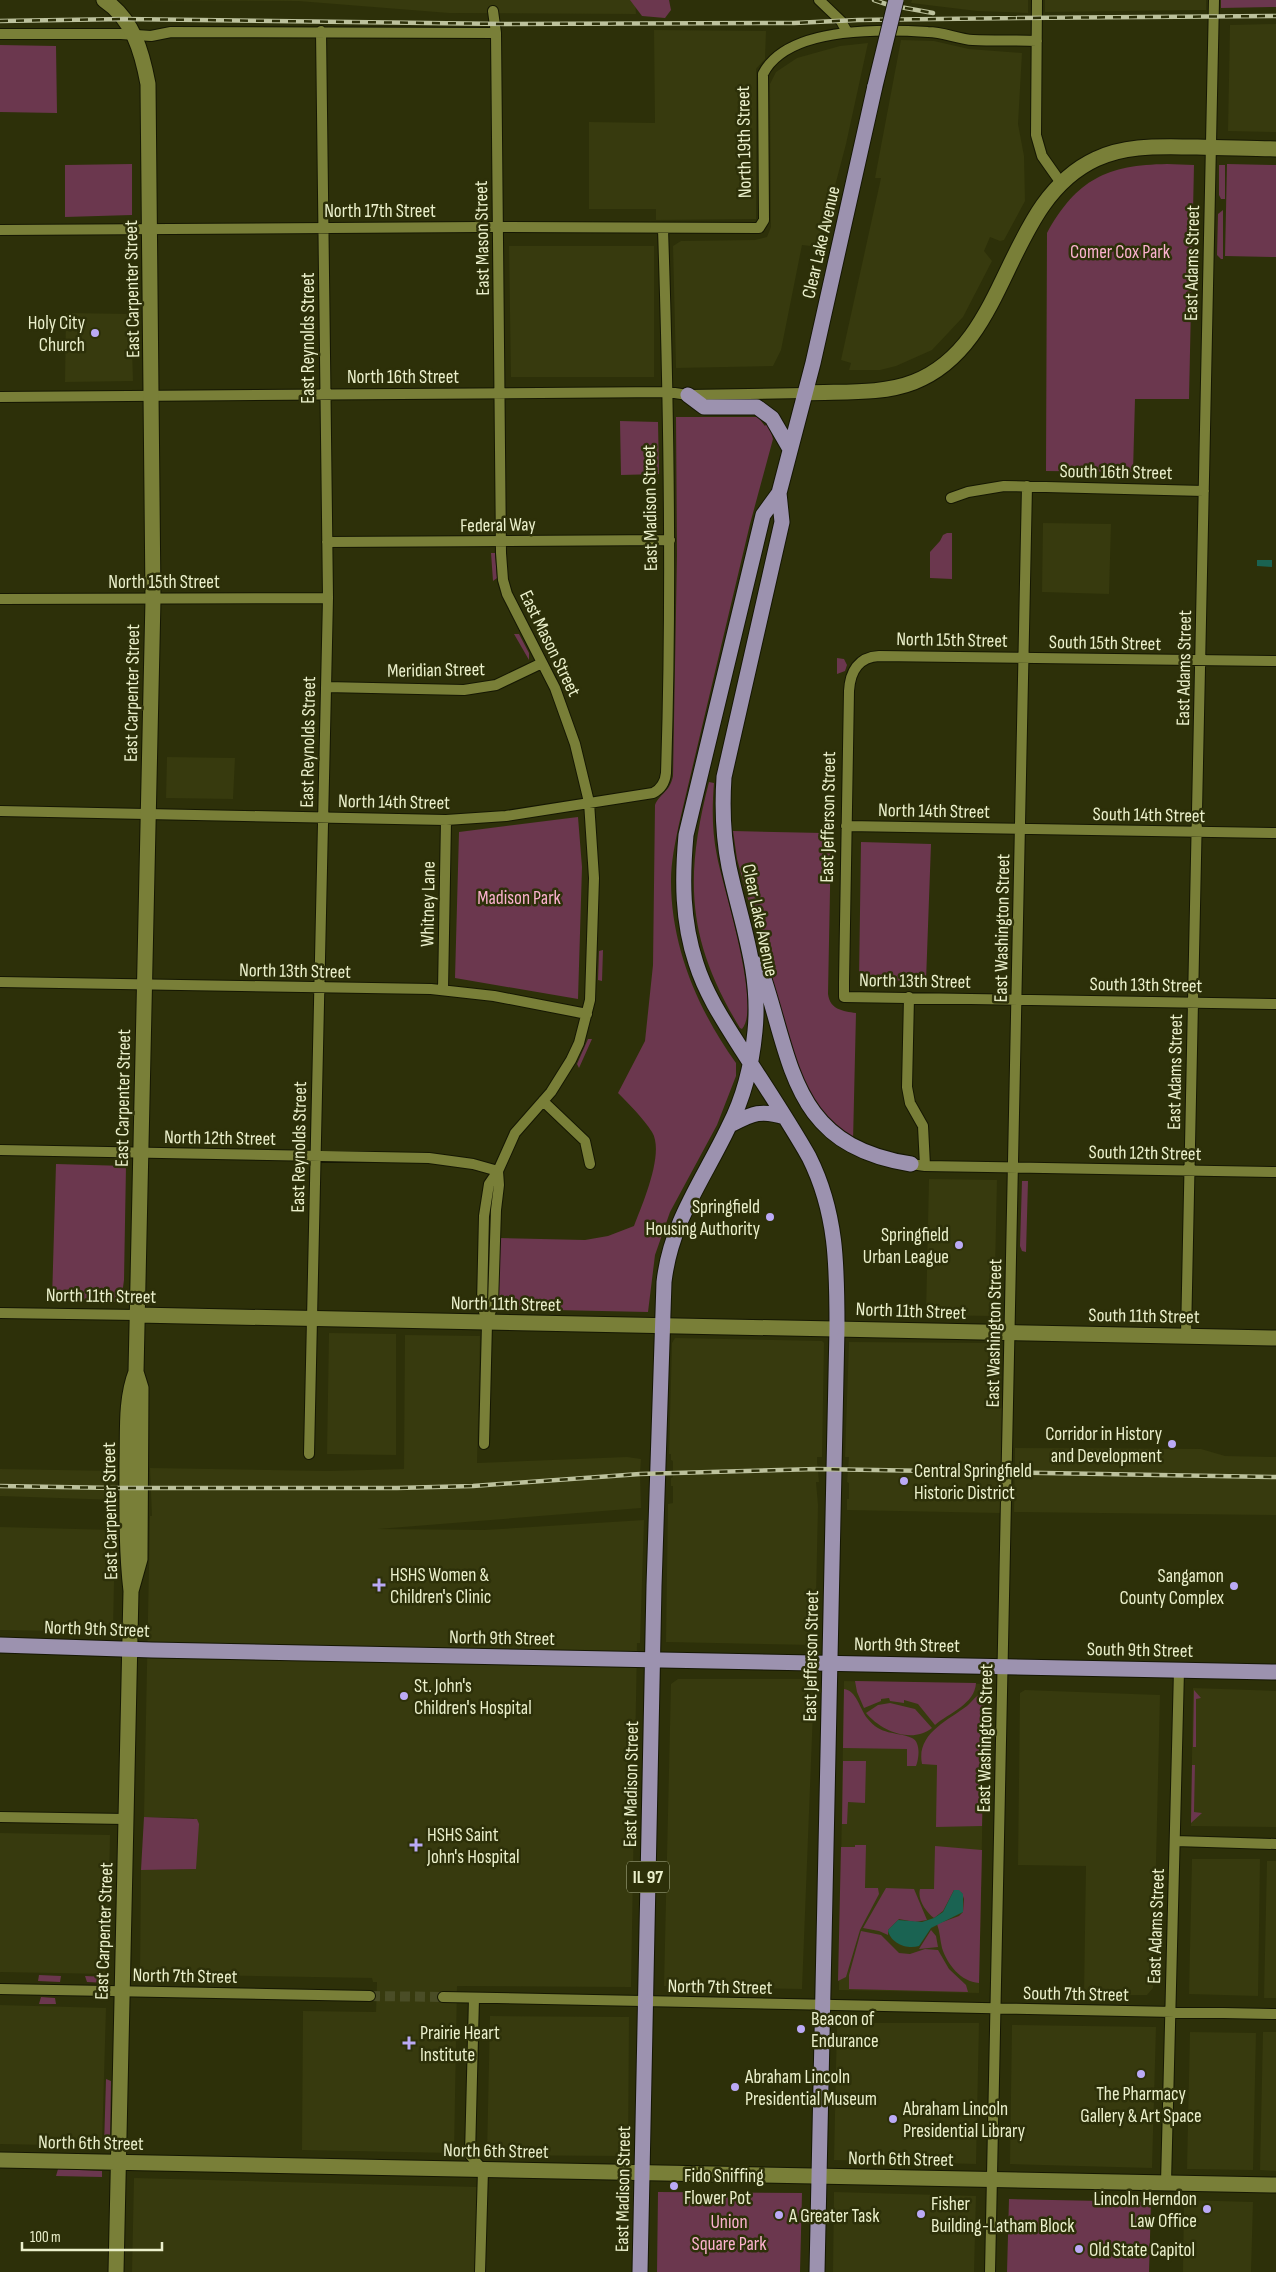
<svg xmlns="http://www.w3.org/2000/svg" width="1276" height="2272" viewBox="0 0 1276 2272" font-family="'Sofia Sans Condensed',sans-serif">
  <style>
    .built { fill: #373a0e }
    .green { fill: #6b374e }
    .water { fill: #1a6352 }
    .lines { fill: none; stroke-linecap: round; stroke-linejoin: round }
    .street-tunnel { stroke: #4a4d26; stroke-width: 10; stroke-dasharray: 10 5; stroke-linecap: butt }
    .street-casing { stroke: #151703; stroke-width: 12 }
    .secondary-casing { stroke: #151703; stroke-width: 17 }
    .primary-casing { stroke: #151703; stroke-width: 17 }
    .street { stroke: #797f38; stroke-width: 10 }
    .secondary { stroke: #797f38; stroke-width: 15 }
    .primary { stroke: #9c92af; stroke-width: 15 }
    .rail-casing { stroke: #bcc19c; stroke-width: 4.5 }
    .rail { stroke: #2d3009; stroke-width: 2.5; stroke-dasharray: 8; stroke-linecap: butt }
    .primary-bridge-casing { stroke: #151703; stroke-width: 17; stroke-linecap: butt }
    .primary-bridge { stroke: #9c92af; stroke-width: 15 }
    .poi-dot { fill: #bbaaf6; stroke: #2d3009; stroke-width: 2 }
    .labels { text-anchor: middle; stroke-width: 5; stroke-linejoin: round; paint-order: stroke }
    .shield { fill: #2d3009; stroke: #b2b692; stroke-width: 1 }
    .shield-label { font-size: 18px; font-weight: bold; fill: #ebf0cc }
    .street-label { font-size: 19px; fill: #ebf0cc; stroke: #2d3009 }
    .park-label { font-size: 19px; fill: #fcb2cf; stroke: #2d3009 }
    .poi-label { font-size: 19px; fill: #ebf0cc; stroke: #2d3009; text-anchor: start }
  </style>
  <rect width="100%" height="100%" fill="#2d3009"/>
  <path class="built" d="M130,0H635L636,14L449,13L298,1Z
    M912,0H1028V13L977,11L911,3Z
    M1045,0H1206V10L1045,12Z
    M1276,24V132L1228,131L1230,25Z
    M654,30L766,31L765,59L756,69V219L656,220V209H589V122L655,123Z
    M901,40L934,41L969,49L1022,53L1018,124L1024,156L1025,201L1004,240L1000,241L990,237L984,251L992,261L963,317L932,350L896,366L880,370H849L851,363L841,360L881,178H875Z
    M868,43L846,144L819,247L802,245L781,350L773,366L676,368L673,246L681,241L755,240L767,237L771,227L770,84L776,72L797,58L840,46Z
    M509,246H654V377H511Z
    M66,313L131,314L133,381L65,382Z
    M1043,523L1111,524L1109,594L1042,592Z
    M167,757L235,758L233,799L166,798Z
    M929,1179L997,1180L994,1316L926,1315Z
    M329,1333L396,1334V1455L327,1454Z
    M405,1335L480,1336L477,1463L627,1457L641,1459L640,1474L641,1508L378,1529L484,1530L644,1520L640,1643H637L631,1987L457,1986L454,2153L302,2150L303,2011L376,2012L377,1982H373L372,1978L140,1974L141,1870L196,1869L194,1818L144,1817L150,1516H152L150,1468L328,1471L404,1469Z
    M675,1338L822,1341L824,1343L822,1457H817V1461L819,1482H816L818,1505L815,1645L666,1642L668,1504L673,1503V1486H671V1478L673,1477V1461L671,1460V1454H669L672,1343Z
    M849,1342L990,1343L999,1346L1002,1410L1000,1513L847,1510V1499H849V1483L847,1482L849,1457H845Z
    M1015,1448L1201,1449L1225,1456L1276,1457V1515L1014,1512Z
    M0,1469L117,1471L115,1477L117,1500L0,1496Z
    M0,1527L115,1530L113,1632L0,1630Z
    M678,1679H808L814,1686L802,1989L664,1986L671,1684Z
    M844,1681L985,1684L979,1993L839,1990Z
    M1193,1688L1276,1691V1827L1191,1826Z
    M1025,1690L1160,1695L1153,1988L1147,1995H1084L1086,1866L1018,1865L1020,1693Z
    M0,1833L110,1835L107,1974L0,1972Z
    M1192,1859H1260L1258,1996L1189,1994Z
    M1267,1861H1276V1998H1264Z
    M0,2005L106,2008L102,2146L0,2144Z
    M490,2016L629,2017L628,2156L487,2155Z
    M837,2023H979L976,2164L834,2160Z
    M1012,2025L1156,2027L1152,2168L1010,2164Z
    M1190,2032L1256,2033L1253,2170L1187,2169Z
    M1263,2032H1276V2171L1260,2170Z
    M134,2178L477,2187L475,2272H132Z
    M834,2192L976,2196L974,2272H833Z
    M1184,2200L1253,2202L1251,2272H1183Z"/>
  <path class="green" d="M630,0H669L671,10L665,18L642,16Z
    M1221,0H1276V7L1221,8Z
    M0,45L56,46L57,113L0,112Z
    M132,164V215L65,217V165Z
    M1167,164L1194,165L1189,399H1135L1133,472L1046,471L1047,233C1077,179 1107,165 1167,164Z
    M1227,164L1276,165V257L1225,256Z
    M1219,165H1225V199H1221L1219,195Z
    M1223,210V259H1221L1217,255L1218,214Z
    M676,417H758L765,426L768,422L773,439L750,524L679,824C675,843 671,862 671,881C671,947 698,1010 736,1063V1076L717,1125L670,1212L655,1255L648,1312L505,1309L498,1298V1238L585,1240L608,1236L634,1226C642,1205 665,1153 652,1132C643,1118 630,1105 618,1093L645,1041L653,965L655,805C660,793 670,792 673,776L677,555Z
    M620,421L658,422L659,474L621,475Z
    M947,533H952V579L930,578V552L940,541L943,535Z
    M491,553H495L497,578L493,581Z
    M514,634H519L529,653V660Z
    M837,658L844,659L847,665L845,671L837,674Z
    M709,782L714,783C712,808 712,831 717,856C723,888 762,1006 742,1029L740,1028C687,941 684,879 709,782Z
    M578,817L582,867L578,999L455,978L459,832Z
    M733,831L823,833L830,834L831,837L828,994C830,1010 843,1011 856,1013L853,1142L816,1109L788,1046L737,859Z
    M861,842L931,844L926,981L859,980Z
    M603,950L602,981L598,980L599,951Z
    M588,1039H592L579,1068L577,1064Z
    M56,1164L126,1166L124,1280L121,1302L52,1300Z
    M1022,1181H1028L1026,1252L1022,1251L1020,1246Z
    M855,1681L976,1683C975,1704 949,1713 935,1725L918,1704L904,1700V1703L890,1701L889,1698L881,1699V1701L864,1708L857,1692Z
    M844,1689C856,1690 860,1709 867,1718C881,1736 895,1731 912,1738C921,1742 919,1759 916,1766H907V1749L843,1748Z
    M1194,1690L1201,1698L1196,1699V1747H1193Z
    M985,1693L982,1826L936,1827L937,1765L922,1764C916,1734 947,1721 967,1706C973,1701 976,1694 985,1693Z
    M890,1703L915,1709L932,1728C912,1744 881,1731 866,1713L878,1705Z
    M843,1761H866L865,1803L848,1802L847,1824H842Z
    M1192,1765H1195L1194,1812L1202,1813L1191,1823Z
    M144,1817L197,1819L199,1824L196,1869L141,1870Z
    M855,1845H866L865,1888H878L879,1894L860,1930L846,1977L838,1981L841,1847H855Z
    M935,1846L982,1850L979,1983C961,1982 947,1964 942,1948C940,1940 940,1932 937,1924L959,1916L963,1912L964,1899L962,1893L954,1890L943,1911L934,1918C926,1912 917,1899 920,1889H934Z
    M886,1888L914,1889L927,1920L915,1922L899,1919L888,1930V1935L879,1931L863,1928Z
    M931,1930L936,1936L938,1947L919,1949Z
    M861,1931L881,1935L899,1953L910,1954L925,1949L938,1950L949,1969L966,1985L968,1992L849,1989V1975Z
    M39,1975L61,1976L60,1982L38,1981Z
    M85,1976L107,1977V1983L87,1982Z
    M41,1997L55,1998L56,2004H39Z
    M106,2079L111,2081L110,2146H104Z
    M58,2169L102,2171V2177L56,2176Z
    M658,2192L802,2193L800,2272H657Z
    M1009,2199L1151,2202L1149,2272H1007Z"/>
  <path class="water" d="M1257,560H1272V567L1257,566Z
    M954,1890H959L963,1894V1912L931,1928L919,1946C907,1950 890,1943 888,1930L898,1920L922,1922L934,1918L943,1912Z"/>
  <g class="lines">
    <path class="street-tunnel" d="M370,1996L443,1997"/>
    <g class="street-casing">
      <path id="street" d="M819,0L841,21L847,32
        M1037,0L1036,135L1042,156L1061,183
        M0,34H121L151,36L171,32L496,33
        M0,230L482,227L759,228L764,220L763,74C787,26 882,29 928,32C943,32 958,39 973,40C994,41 1016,40 1037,41
        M0,397L668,392L688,395L805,393
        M951,498L968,492L1004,486L1204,491
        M327,542L670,540
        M0,599L328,598
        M1276,661L879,656C858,657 850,672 849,691L844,982V997L1276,1004
        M326,687L464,690L496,685L542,663
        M0,811L446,820L506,816L653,793C661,789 665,783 666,773C672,592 669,410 663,229
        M846,826L1276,833
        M0,982L431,989L494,996L587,1014
        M443,990L446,820
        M909,997L907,1087L910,1103L923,1126L925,1166
        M543,1101L585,1141L590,1164
        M0,1150L429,1158L473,1164L498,1171
        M911,1164L925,1166L1276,1172
        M0,1313L137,1315
        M487,1323L482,1304L484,1216L489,1184L498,1171L515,1133L551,1092L571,1060L579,1043L590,1000L594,878L589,802L575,744L555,688L507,594L503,580L501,553L496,33L493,11
        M1186,1336L1214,0
        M484,1444L487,1323L493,1304L496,1210L499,1185L498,1171
        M309,1454L328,598L321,31
        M0,1817L126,1819
        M1175,1841L1276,1844
        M0,1989L370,1996
        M443,1997L1276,2014
        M474,1998L470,2155L483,2170L480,2272
        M1166,2183L1179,1670
        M990,2272L1027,486"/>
    </g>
    <g class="secondary-casing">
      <path id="secondary" d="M104,0C133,19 142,52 148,84L153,599L136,1372L141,1388L140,1559L131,1591
        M805,393C840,391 881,395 914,382C1011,344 1003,202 1096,159C1128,144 1162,147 1197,147C1223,148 1250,148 1276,149
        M137,1315L1276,1338
        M0,2160L1276,2185
        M116,2272L131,1591C126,1548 127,1506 127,1463C128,1433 125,1400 136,1372"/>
    </g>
    <g class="primary-casing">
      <path id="primary" d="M688,395L704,407H757L772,418L790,449
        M779,493L763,515L686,835C682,879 682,921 696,963C706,995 725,1023 742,1050C765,1086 788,1120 809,1157C837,1213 837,1266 837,1328L817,2272
        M759,964C793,1059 788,1145 911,1164
        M730,1125C752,1114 760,1109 785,1117
        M0,1645L152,1650L1276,1672
        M640,2272L654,1586L664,1282C671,1221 704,1179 729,1126C744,1097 752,1063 755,1031C761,972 741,923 729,867C723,837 722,808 724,777L782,522L779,493L813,363L875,86"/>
    </g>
    <use href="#street" class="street"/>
    <use href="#secondary" class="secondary"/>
    <use href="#primary" class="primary"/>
    <g class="rail-casing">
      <path id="rail" d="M874,0L889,5L933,13
        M1017,18L1276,16
        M0,21L124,19L505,24L794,23L858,20L1024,18
        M0,1486L115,1488H397L473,1486L640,1474L817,1469L1276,1477"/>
    </g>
    <use href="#rail" class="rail"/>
    <g class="primary-bridge-casing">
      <path id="primary-bridge" d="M875,86L896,0"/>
    </g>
    <use href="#primary-bridge" class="primary-bridge"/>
  </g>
  <g class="poi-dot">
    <circle cx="95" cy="333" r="5"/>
    <circle cx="770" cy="1217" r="5"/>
    <circle cx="959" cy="1245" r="5"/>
    <circle cx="1172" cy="1444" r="5"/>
    <circle cx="904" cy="1481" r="5"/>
    <path d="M376.5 1577.5h5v5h5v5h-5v5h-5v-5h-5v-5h5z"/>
    <circle cx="1234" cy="1586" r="5"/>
    <circle cx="404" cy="1696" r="5"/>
    <path d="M413.5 1837.5h5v5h5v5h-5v5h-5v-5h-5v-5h5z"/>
    <circle cx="801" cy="2029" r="5"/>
    <path d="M406.5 2035.5h5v5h5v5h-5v5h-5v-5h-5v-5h5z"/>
    <circle cx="1141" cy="2074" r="5"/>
    <circle cx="735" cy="2087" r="5"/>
    <circle cx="893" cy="2119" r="5"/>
    <circle cx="674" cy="2186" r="5"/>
    <circle cx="1207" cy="2209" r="5"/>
    <circle cx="921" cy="2214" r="5"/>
    <circle cx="779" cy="2215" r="5"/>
    <circle cx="1079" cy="2249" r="5"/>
  </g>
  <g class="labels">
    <rect class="shield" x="627" y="1861.5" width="42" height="31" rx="4"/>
    <g class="shield-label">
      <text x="648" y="1883">IL 97</text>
    </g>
    <g class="street-label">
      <text transform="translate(743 142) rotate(-91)" y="7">North 19th Street</text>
      <text x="380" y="217">North 17th Street</text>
      <text transform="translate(481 238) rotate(-91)" y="7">East Mason Street</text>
      <text transform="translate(820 242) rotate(-77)" y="7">Clear Lake Avenue</text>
      <text transform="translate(1191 263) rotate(-89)" y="7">East Adams Street</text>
      <text transform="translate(131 289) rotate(-91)" y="7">East Carpenter Street</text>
      <text transform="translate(307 338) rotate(-90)" y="7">East Reynolds Street</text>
      <text x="403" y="383">North 16th Street</text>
      <text transform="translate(1116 471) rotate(1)" y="7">South 16th Street</text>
      <text transform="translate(649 508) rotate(-91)" y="7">East Madison Street</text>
      <text transform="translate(498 524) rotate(-1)" y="7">Federal Way</text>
      <text x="164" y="588">North 15th Street</text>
      <text transform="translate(952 639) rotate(1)" y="7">North 15th Street</text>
      <text transform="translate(1105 642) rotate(1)" y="7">South 15th Street</text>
      <text transform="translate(551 643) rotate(64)" y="7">East Mason Street</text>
      <text transform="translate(1183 668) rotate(-89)" y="7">East Adams Street</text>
      <text transform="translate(436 669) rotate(-1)" y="7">Meridian Street</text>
      <text transform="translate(131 693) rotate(-89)" y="7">East Carpenter Street</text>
      <text transform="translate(307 742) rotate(-89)" y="7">East Reynolds Street</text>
      <text transform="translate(394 801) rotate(1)" y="7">North 14th Street</text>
      <text transform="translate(934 810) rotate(1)" y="7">North 14th Street</text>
      <text transform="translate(1149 814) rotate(1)" y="7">South 14th Street</text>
      <text transform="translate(827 817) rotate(-89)" y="7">East Jefferson Street</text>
      <text transform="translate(427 904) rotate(-89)" y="7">Whitney Lane</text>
      <text transform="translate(761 920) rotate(78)" y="7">Clear Lake Avenue</text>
      <text transform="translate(1001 928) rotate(-89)" y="7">East Washington Street</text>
      <text transform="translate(295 970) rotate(1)" y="7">North 13th Street</text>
      <text transform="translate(915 980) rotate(1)" y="7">North 13th Street</text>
      <text transform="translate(1146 984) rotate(1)" y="7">South 13th Street</text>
      <text transform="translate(1174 1072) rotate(-89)" y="7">East Adams Street</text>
      <text transform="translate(122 1098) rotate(-89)" y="7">East Carpenter Street</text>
      <text transform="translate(220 1137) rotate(1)" y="7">North 12th Street</text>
      <text transform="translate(298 1147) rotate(-89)" y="7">East Reynolds Street</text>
      <text transform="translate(1145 1152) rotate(1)" y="7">South 12th Street</text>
      <text transform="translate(101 1295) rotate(1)" y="7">North 11th Street</text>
      <text transform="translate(506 1303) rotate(1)" y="7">North 11th Street</text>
      <text transform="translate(911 1310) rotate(2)" y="7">North 11th Street</text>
      <text transform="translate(1144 1315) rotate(1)" y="7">South 11th Street</text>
      <text transform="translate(993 1333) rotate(-89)" y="7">East Washington Street</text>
      <text transform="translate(109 1511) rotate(-91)" y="7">East Carpenter Street</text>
      <text transform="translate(97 1628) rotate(2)" y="7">North 9th Street</text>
      <text transform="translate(502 1637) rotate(1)" y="7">North 9th Street</text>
      <text transform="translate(907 1644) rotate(1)" y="7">North 9th Street</text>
      <text transform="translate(1140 1649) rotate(1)" y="7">South 9th Street</text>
      <text transform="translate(810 1656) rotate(-89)" y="7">East Jefferson Street</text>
      <text transform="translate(984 1738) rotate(-89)" y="7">East Washington Street</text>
      <text transform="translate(630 1784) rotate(-89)" y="7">East Madison Street</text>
      <text transform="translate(1155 1926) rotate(-88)" y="7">East Adams Street</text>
      <text transform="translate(103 1931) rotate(-88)" y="7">East Carpenter Street</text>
      <text transform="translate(185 1975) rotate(1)" y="7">North 7th Street</text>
      <text transform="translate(720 1986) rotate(1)" y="7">North 7th Street</text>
      <text transform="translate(1076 1993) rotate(1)" y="7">South 7th Street</text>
      <text transform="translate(91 2142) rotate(1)" y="7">North 6th Street</text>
      <text transform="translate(496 2150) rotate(1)" y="7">North 6th Street</text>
      <text transform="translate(901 2158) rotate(1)" y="7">North 6th Street</text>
      <text transform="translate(622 2189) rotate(-89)" y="7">East Madison Street</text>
    </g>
    <g class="park-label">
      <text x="1120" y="258">Comer Cox Park</text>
      <text x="519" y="904">Madison Park</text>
      <text x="729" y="2228">Union<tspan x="729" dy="22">Square Park</tspan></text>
    </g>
    <g class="poi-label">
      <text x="85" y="329" text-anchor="end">Holy City<tspan x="85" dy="22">Church</tspan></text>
      <text x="760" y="1213" text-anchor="end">Springfield<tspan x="760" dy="22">Housing Authority</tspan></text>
      <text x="949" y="1241" text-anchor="end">Springfield<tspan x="949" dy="22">Urban League</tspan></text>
      <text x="1162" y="1440" text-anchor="end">Corridor in History<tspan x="1162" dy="22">and Development</tspan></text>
      <text x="914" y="1477">Central Springfield<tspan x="914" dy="22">Historic District</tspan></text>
      <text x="390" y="1581">HSHS Women &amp;<tspan x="390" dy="22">Children's Clinic</tspan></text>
      <text x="1224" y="1582" text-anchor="end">Sangamon<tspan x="1224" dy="22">County Complex</tspan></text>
      <text x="414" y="1692">St. John's<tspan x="414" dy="22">Children's Hospital</tspan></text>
      <text x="427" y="1841">HSHS Saint<tspan x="427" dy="22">John's Hospital</tspan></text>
      <text x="811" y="2025">Beacon of<tspan x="811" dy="22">Endurance</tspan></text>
      <text x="420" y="2039">Prairie Heart<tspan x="420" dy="22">Institute</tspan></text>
      <text x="745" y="2083">Abraham Lincoln<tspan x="745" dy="22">Presidential Museum</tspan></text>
      <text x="1141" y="2100" text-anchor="middle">The Pharmacy<tspan x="1141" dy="22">Gallery &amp; Art Space</tspan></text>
      <text x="903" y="2115">Abraham Lincoln<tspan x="903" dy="22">Presidential Library</tspan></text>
      <text x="684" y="2182">Fido Sniffing<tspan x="684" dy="22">Flower Pot</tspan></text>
      <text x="1197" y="2205" text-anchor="end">Lincoln Herndon<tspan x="1197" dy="22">Law Office</tspan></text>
      <text x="931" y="2210">Fisher<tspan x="931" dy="22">Building-Latham Block</tspan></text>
      <text x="789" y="2222">A Greater Task</text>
      <text x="1089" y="2256">Old State Capitol</text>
    </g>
  </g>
  <path d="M22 2242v8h140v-8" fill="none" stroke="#ebf0cc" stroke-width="2.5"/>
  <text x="30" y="2242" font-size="15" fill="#ebf0cc" stroke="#2d3009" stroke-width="4" paint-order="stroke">100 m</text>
</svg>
